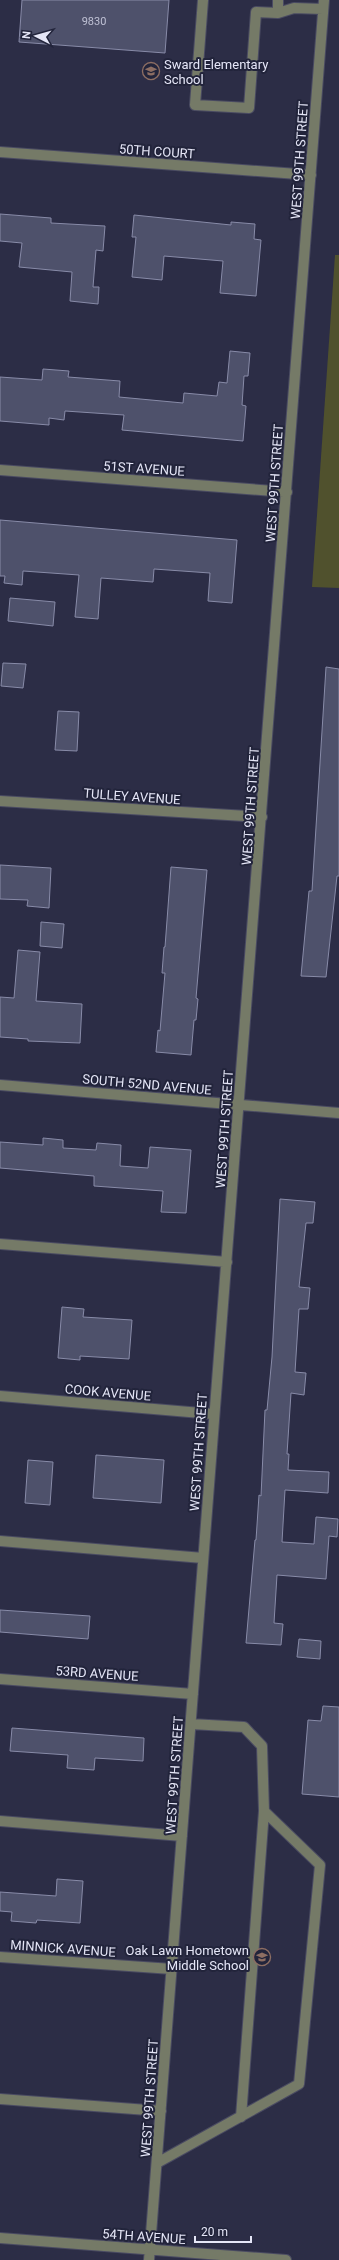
<svg xmlns="http://www.w3.org/2000/svg" width="339" height="2260" viewBox="0 0 339 2260" font-family="Roboto,sans-serif">
  <style>
    .green { fill: #50512d }
    .building { fill: #4e516b; stroke: #888ba8 }
    .lines { fill: none; stroke-linecap: round; stroke-linejoin: round }
    .minor-casing { stroke: #4a4b62; stroke-width: 12 }
    .minor { stroke: #757a67; stroke-width: 10 }
    .labels { text-anchor: middle; stroke-width: 4; stroke-linejoin: round; paint-order: stroke }
    .number-label { font-size: 11px; fill: #bfc1d4 }
    .poi-label { font-size: 13px; fill: #e5e6f7; stroke: #22243b; text-anchor: start }
    .street-label { font-size: 13px; fill: #e5e6f7; stroke: #22243b }
  </style>
  <rect width="100%" height="100%" fill="#2c2d46"/>
  <path class="green" d="M335,255H339V588L312,587Z"/>
  <path class="building" d="M22,0H169L165,53L19,42Z
    M0,214L51,218V223L105,226L103,251L96,250L93,287H99L98,304L70,301L72,272L19,267L22,243L0,241Z
    M134,215L231,225V222L255,224L254,239L261,240L256,296L220,293L223,261L164,256L162,280L132,277L136,237H132Z
    M230,351L250,353L248,376H244L242,405L246,406L243,441L122,430L124,415L65,411L64,420L49,418V425L0,421V377L42,380L43,369L69,371L68,377L120,381L119,397L183,403L184,393L217,396L219,382L227,383Z
    M0,520L237,540L232,603L208,601L210,573L154,569L153,582L101,578L98,619L75,617L79,575L23,571L22,585L4,583L5,576H0Z
    M10,598L55,602L53,626L8,621Z
    M3,663L26,664L23,688L1,686Z
    M326,667L339,669V876H337L326,977L301,976L309,891H312Z
    M58,711L79,712L77,751L55,750Z
    M0,865L51,868L49,908L27,906L28,900L0,899Z
    M171,867L207,870L196,998L198,999L196,1020H194L191,1055L156,1052L158,1030L160,1031L165,973H162L164,947H165Z
    M41,922L64,924L62,948L40,946Z
    M18,950L40,952L36,1001L82,1004L80,1043L28,1041V1039L0,1037V997L14,998Z
    M43,1138L63,1140V1148L96,1150L97,1143L121,1145L120,1166L148,1168L150,1147L191,1150L186,1213L161,1212L163,1191L94,1186V1176L0,1168V1142L43,1145Z
    M280,1199L315,1202L313,1223H306L299,1287L310,1288L308,1309H299L295,1372L306,1373L304,1395L291,1393L287,1454H289L288,1470L329,1472L328,1493L285,1490L282,1542L314,1544L316,1517L338,1519L337,1537L329,1536L326,1579L277,1575L274,1623L283,1624L281,1645L246,1643L255,1540H256L259,1495L261,1496L265,1410H267L272,1357Z
    M62,1307L84,1309L83,1317L132,1320L129,1359L80,1356V1360L58,1358Z
    M96,1455L164,1460L161,1503L93,1498Z
    M28,1460L53,1462L50,1505L25,1503Z
    M0,1610L90,1616L88,1639L0,1632Z
    M299,1639L321,1641L320,1659L297,1657Z
    M323,1706L339,1707V1797L302,1794L308,1720L321,1721Z
    M12,1728L144,1738L143,1761L95,1758L94,1770L67,1768L68,1755L10,1751Z
    M57,1879L83,1881L80,1923L37,1920L36,1923L11,1921L12,1912L0,1911V1892L56,1896Z"/>
  <g class="lines">
    <g class="minor-casing">
      <path id="minor" d="M203,0L195,105L249,108L256,12L278,13
        M278,0V13L294,8L323,9
        M0,152L311,175
        M0,470L287,492
        M0,801L262,817
        M0,1085L339,1113
        M0,1244L227,1262
        M0,1396L213,1414
        M0,1541L203,1558
        M0,1679L193,1694
        M0,1821L182,1836
        M0,1957L172,1969
        M0,2099L161,2111
        M241,2117L264,1811
        M157,2163L299,2084L320,1865L264,1811L262,1746L244,1727L191,1724
        M0,2238L286,2260
        M149,2260L324,0"/>
    </g>
    <use href="#minor" class="minor"/>
  </g>
  <defs>
    <g id="school-ring" transform="scale(0.9)"><circle r="9.5" fill="#22243b" stroke="#8d6e63" stroke-width="1.5"/><path d="M0-5L7-2L0 1L-7-2ZM-4 1L0 2.5L4 1V4Q0 6-4 4Z" fill="#8d6e63"/></g>
  </defs>
  <g fill-rule="evenodd">
    <use href="#school-ring" x="151" y="71"/>
    <use href="#school-ring" x="262" y="1957"/>
  </g>
  <g class="labels">
    <g class="number-label">
      <text x="94" y="25">9830</text>
    </g>
    <g class="poi-label">
      <text x="164" y="69">Sward Elementary<tspan x="164" dy="15">School</tspan></text>
      <text x="249" y="1955" text-anchor="end">Oak Lawn Hometown<tspan x="249" dy="15">Middle School</tspan></text>
    </g>
    <g class="street-label">
      <text transform="translate(157 151) rotate(4)" y="5">50TH COURT</text>
      <text transform="translate(299 160) rotate(-86)" y="5">WEST 99TH STREET</text>
      <text transform="translate(144 468) rotate(4)" y="5">51ST AVENUE</text>
      <text transform="translate(274 483) rotate(-86)" y="5">WEST 99TH STREET</text>
      <text transform="translate(132 796) rotate(4)" y="5">TULLEY AVENUE</text>
      <text transform="translate(250 806) rotate(-86)" y="5">WEST 99TH STREET</text>
      <text transform="translate(147 1084) rotate(5)" y="5">SOUTH 52ND AVENUE</text>
      <text transform="translate(224 1129) rotate(-86)" y="5">WEST 99TH STREET</text>
      <text transform="translate(108 1392) rotate(5)" y="5">COOK AVENUE</text>
      <text transform="translate(198 1452) rotate(-86)" y="5">WEST 99TH STREET</text>
      <text transform="translate(97 1673) rotate(4)" y="5">53RD AVENUE</text>
      <text transform="translate(174 1775) rotate(-86)" y="5">WEST 99TH STREET</text>
      <text transform="translate(63 1948) rotate(4)" y="5">MINNICK AVENUE</text>
      <text transform="translate(149 2098) rotate(-86)" y="5">WEST 99TH STREET</text>
      <text transform="translate(144 2236) rotate(4)" y="5">54TH AVENUE</text>
    </g>
  </g>
  <g transform="translate(36 36) rotate(276)" stroke="#22243b" stroke-width="3" paint-order="stroke">
  <path d="M0-3L7 15L0 10L-7 15Z" fill="#e5e6f7"/>
  <text y="-6" font-size="11" font-weight="bold" text-anchor="middle" fill="#e5e6f7">N</text>
  </g>
  <path d="M195 2236v6h56v-6" fill="none" stroke="#e5e6f7" stroke-width="2"/>
  <text x="201" y="2236" font-size="12" fill="#e5e6f7" stroke="#22243b" stroke-width="3" paint-order="stroke">20 m</text>
</svg>
